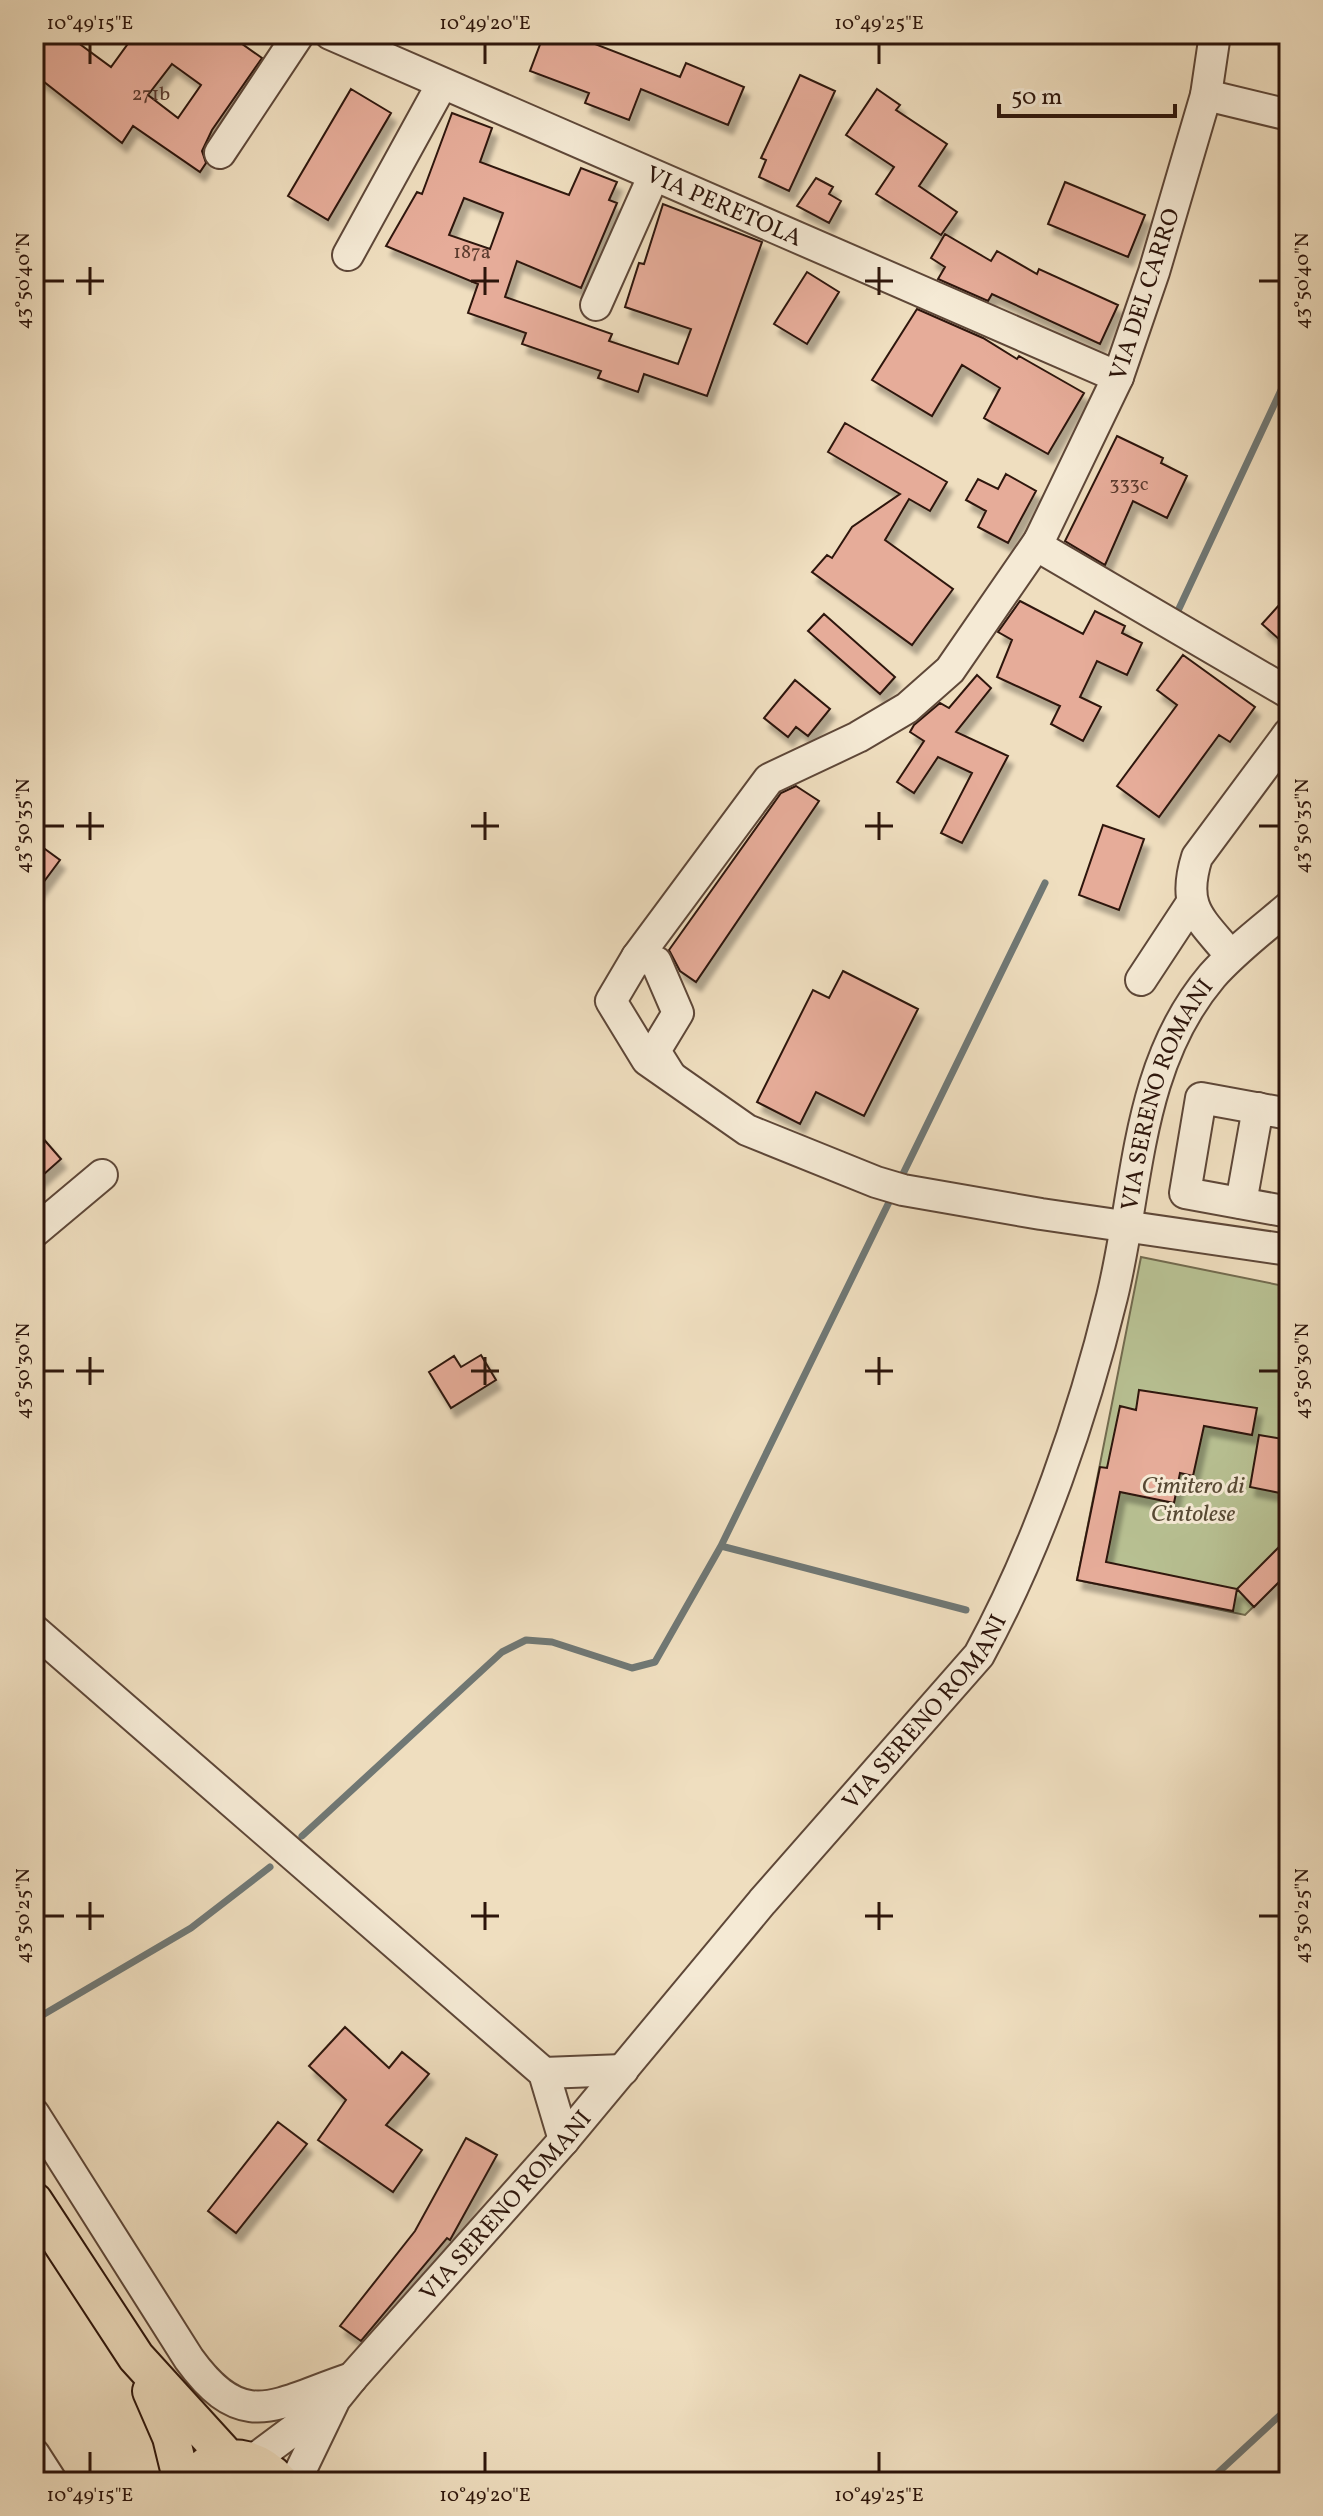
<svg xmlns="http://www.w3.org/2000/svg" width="1323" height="2516" viewBox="0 0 1323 2516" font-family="Vollkorn,serif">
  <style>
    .green { fill: #b8c193; stroke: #726b4f; stroke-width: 2 }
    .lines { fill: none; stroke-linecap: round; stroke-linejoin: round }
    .stream { stroke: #707875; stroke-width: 7 }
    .building { fill: #e6ac99; stroke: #2d150b; stroke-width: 2; fill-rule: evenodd; filter: url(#shadow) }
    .minor-casing { stroke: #5e4738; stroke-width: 34 }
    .major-casing { stroke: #2d150b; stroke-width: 40 }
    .minor { stroke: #f5ead5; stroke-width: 30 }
    .major { stroke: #efdebf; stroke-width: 36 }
    .ticks { fill: none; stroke: #2d150b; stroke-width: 3 }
    .labels { text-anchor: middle; stroke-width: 6; stroke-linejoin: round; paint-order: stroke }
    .number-label { font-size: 20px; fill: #5b3b2e }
    .street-label { font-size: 24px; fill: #2d150b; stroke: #f5ead5 }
    .park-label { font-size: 24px; font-style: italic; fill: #574934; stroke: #f5ead5 }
    .neatline { fill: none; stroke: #2d150b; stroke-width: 3 }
    .ticks-label { font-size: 20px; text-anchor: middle; fill: #2d150b }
  </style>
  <defs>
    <filter id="shadow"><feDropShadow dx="5" dy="9" stdDeviation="2" flood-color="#0004"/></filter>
  </defs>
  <rect width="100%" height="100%" fill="#efdebf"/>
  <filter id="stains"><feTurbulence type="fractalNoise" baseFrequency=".0025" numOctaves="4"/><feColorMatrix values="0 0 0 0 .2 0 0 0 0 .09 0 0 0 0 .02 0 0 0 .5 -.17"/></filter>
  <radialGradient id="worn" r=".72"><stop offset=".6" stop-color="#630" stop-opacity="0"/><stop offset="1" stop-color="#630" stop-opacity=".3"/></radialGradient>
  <path class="green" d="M1141,1257L1289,1287V1572L1245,1615L1077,1580Z"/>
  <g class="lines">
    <path class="stream" d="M1176,615L1289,373
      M900,1180L1045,883
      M721,1546L893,1194
      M302,1836L502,1652L526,1640L552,1642L632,1668L655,1662L721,1546L966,1610
      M34,2020L191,1928L270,1867
      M1208,2482L1289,2407"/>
  </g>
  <path class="building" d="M40,34H66L111,67L135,34H228L262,58L212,130L202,151L206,163L200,172L133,126L122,143L34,74V43ZM172,64L201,85L178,118L148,95Z
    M544,34H589L587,41L680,77L686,63L744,87L728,125L641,89L629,120L585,103L589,93L530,71Z
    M800,75L835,91L789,191L759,177L766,160L761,158Z
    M351,89L391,113L328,220L288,196Z
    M877,89L900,105L896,110L947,144L919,186L957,212L941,235L876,194L894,167L846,135Z
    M452,113L492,128L480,162L569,195L581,168L617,182L609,200L617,203L581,288L517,261L505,297L612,334L609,341L678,364L691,329L625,307L639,263L644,264L663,204L762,242L707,396L644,374L638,392L598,378L601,371L522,344L526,333L468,313L478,284L386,246L417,192L422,194ZM464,198L503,213L490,249L449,235Z
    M816,178L833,187L829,194L841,201L829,223L797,206Z
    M1065,182L1145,215L1128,257L1048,224Z
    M945,234L991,261L997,251L1037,274L1039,269L1118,305L1100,344L992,294L988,301L938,279L945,267L931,258Z
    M807,272L839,292L807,344L774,324Z
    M917,309L983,338L1017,359L1019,356L1084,393L1048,454L984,418L1000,388L962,365L932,416L872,380Z
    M845,423L947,482L930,511L909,499L885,540L953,589L912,645L812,572L827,555L832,558L852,527L900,494L828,452Z
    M1117,436L1163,458L1161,463L1187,476L1167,518L1133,501L1105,565L1065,541Z
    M1006,474L1036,491L1008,543L978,527L986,511L966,500L978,479L998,489Z
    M1289,594V648L1262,624Z
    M1020,601L1083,634L1095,611L1125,626L1122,633L1142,643L1127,675L1097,661L1080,697L1101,707L1083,741L1051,724L1060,706L997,677L1012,640L998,632Z
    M824,614L895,677L880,694L808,631Z
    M1183,655L1255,707L1230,742L1219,735L1159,817L1117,786L1177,705L1157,690Z
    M977,675L991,688L956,732L1008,756L962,843L941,833L972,773L938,757L914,793L897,782L924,741L910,732L914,725L940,703L949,708Z
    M795,680L830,709L808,736L796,727L788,737L764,718Z
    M796,786L819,801L696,982L680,971L669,950L781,793Z
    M1103,825L1144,839L1119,910L1079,895Z
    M34,841L60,860L34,895Z
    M843,971L918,1009L864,1116L816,1092L800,1124L757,1102L813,990L829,998Z
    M34,1128L61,1159L34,1183Z
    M481,1355L496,1380L451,1408L429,1372L454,1356L461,1367Z
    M1139,1390L1257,1408L1252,1435L1204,1426L1193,1476L1180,1473L1174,1503L1120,1492L1106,1562L1237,1589L1233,1611L1077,1580L1100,1467L1107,1468L1120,1406L1136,1410Z
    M1259,1435L1289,1440L1280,1493L1250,1487Z
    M1289,1537V1572L1254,1607L1237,1589Z
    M345,2027L389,2068L402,2052L429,2074L386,2125L422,2150L393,2192L318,2140L346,2100L309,2066Z
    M278,2122L307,2144L236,2233L208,2211Z
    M466,2138L497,2155L450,2240L447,2238L361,2341L340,2326L415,2231Z"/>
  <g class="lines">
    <g class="minor-casing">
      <g id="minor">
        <path id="s1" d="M330,34L1118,377"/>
        <path d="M1215,34L1206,95L1154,272L1118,377L1039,541L950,670L907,708L858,737L769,779L637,957L611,1001L647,1060L747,1130L876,1182L903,1190L1041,1214L1289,1250"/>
        <path d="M1206,95L1289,115"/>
        <path d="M220,153L299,34"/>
        <path d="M348,255L442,84"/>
        <path d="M596,305L653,177"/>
        <path d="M1039,541L1046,551L1289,693"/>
        <path d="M1231,956C1200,918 1181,908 1197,857L1289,733"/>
        <path d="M637,957L656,962L678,1013L655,1051L670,1075"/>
        <path d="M1141,980L1191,904"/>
        <path d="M1289,1114L1201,1098L1185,1193L1289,1212"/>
        <path d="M1241,1203L1258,1108"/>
        <path d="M34,1232L102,1175"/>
        <path d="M34,1630L544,2073L564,2140"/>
        <path d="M544,2073L623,2070"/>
        <path d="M34,2114L189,2359C244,2435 276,2403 352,2378"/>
        <path d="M34,2454L52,2482"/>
        <path d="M252,2461L327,2405"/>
        <path id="s2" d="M295,2482L335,2399L352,2378L564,2140L762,1902L979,1655C1038,1547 1083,1416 1112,1297C1139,1187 1135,1067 1212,976C1235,950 1263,929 1289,907"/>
      </g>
    </g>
    <g class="major-casing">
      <path id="major" d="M34,2201L136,2357L228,2458
        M151,2391L171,2437L182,2482
        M207,2465C235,2451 260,2460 280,2482"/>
    </g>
    <use href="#minor" class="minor"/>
    <use href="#major" class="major"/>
  </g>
  <path class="ticks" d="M90,44V64M485,44V64M879,44V64M90,267V295M485,267V295M879,267V295M44,281H64M76,281H104M471,281H499M865,281H893M1259,281H1279M90,812V840M485,812V840M879,812V840M44,826H64M76,826H104M471,826H499M865,826H893M1259,826H1279M90,1357V1385M485,1357V1385M879,1357V1385M44,1371H64M76,1371H104M471,1371H499M865,1371H893M1259,1371H1279M90,1902V1930M485,1902V1930M879,1902V1930M44,1916H64M76,1916H104M471,1916H499M865,1916H893M1259,1916H1279M90,2452V2472M485,2452V2472M879,2452V2472"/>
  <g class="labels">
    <g class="number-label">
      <text x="151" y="100">271b</text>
      <text x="472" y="258">187a</text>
      <text x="1129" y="490">333c</text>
    </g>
    <g class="street-label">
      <text dy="8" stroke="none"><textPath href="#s1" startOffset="430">VIA PERETOLA</textPath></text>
      <text transform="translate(1144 294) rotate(-72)" y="8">VIA DEL CARRO</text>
      <text dy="8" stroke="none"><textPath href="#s2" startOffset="1670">VIA SERENO ROMANI</textPath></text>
      <text dy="8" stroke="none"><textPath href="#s2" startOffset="998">VIA SERENO ROMANI</textPath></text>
      <text dy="8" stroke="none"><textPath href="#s2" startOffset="350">VIA SERENO ROMANI</textPath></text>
    </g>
    <g class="park-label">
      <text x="1193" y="1493">Cimitero di<tspan x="1193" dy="28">Cintolese</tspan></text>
    </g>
  </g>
  <rect width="1323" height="2516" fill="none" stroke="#efdebf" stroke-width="88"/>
  <path d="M999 104v12h176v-12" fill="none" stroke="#2d150b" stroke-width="4"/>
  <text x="1011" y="104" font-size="24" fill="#2d150b" stroke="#f5ead5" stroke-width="6" paint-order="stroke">50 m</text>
  <rect x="44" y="44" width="1235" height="2428" class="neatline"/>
  <g class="ticks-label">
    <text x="90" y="29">10°49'15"E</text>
    <text x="485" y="29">10°49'20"E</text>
    <text x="879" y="29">10°49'25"E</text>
    <text transform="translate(22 281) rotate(-90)" y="7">43°50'40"N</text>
    <text transform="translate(1301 281) rotate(-90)" y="7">43°50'40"N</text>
    <text transform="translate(22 826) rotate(-90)" y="7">43°50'35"N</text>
    <text transform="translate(1301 826) rotate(-90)" y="7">43°50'35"N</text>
    <text transform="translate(22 1371) rotate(-90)" y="7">43°50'30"N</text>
    <text transform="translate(1301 1371) rotate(-90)" y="7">43°50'30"N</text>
    <text transform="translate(22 1916) rotate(-90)" y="7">43°50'25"N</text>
    <text transform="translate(1301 1916) rotate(-90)" y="7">43°50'25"N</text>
    <text x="90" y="2501">10°49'15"E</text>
    <text x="485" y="2501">10°49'20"E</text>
    <text x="879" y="2501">10°49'25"E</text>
  </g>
  <rect width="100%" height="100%" filter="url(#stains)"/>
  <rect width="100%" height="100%" fill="url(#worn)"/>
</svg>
